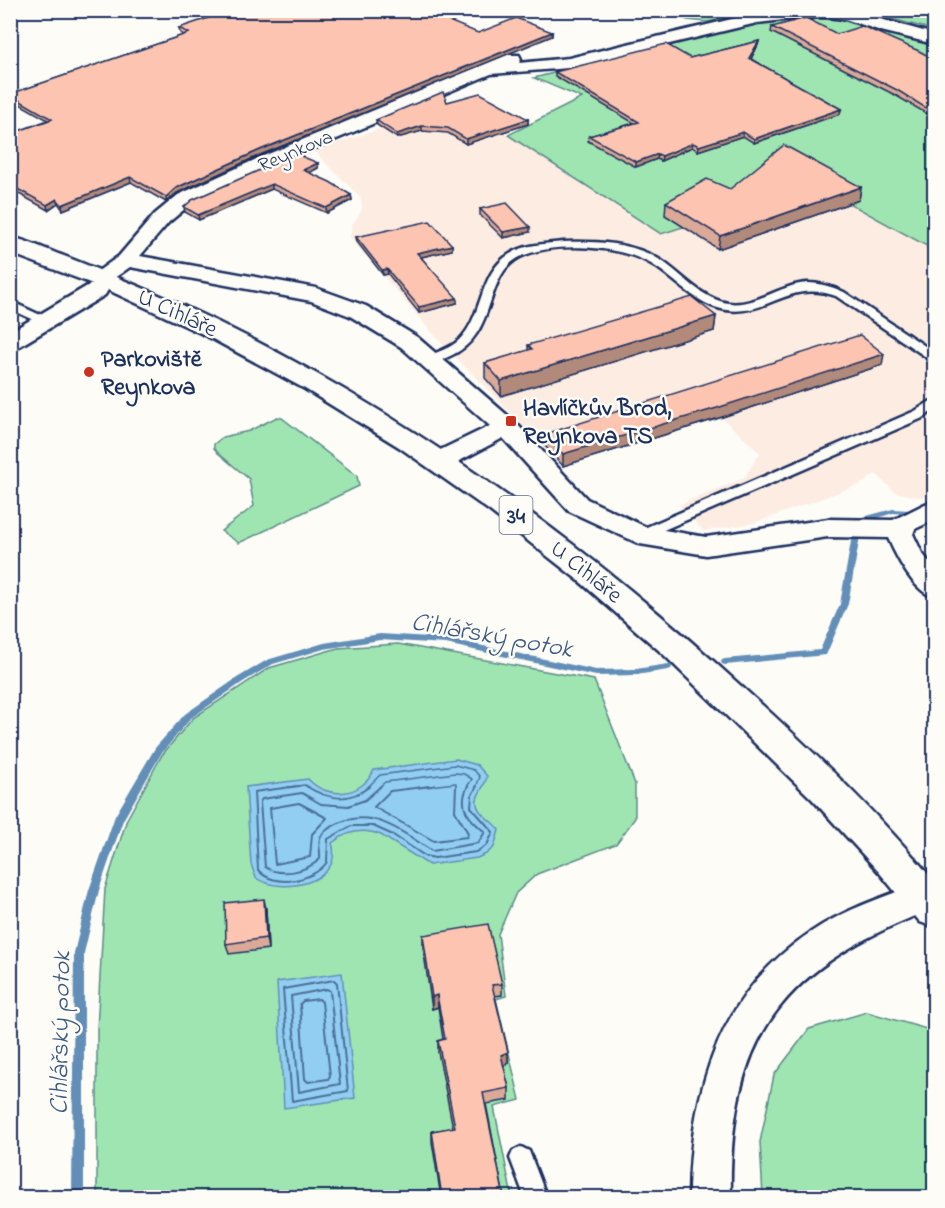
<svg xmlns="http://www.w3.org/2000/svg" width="945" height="1208" viewBox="0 0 945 1208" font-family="'Indie Flower',sans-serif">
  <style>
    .built { fill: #fdece2 }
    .green { fill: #9fe5b2; stroke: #5d8a88; stroke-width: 1.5 }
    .water { fill: #92cef2; stroke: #628eb7; stroke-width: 1.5 }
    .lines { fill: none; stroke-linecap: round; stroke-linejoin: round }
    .shore-far1 { stroke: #4b6f99; stroke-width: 1.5 }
    .shore { stroke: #4b6f99; stroke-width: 2 }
    .stream { fill: #628eb7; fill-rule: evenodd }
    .service-casing { stroke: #1b2f5e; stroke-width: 5 }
    .minor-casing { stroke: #1b2f5e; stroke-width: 5 }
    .primary-casing { stroke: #1b2f5e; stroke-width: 5 }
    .service { fill: #fdfcf7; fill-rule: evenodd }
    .minor { fill: #fdfcf7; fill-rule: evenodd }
    .primary { fill: #fdfcf7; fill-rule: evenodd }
    .wall { fill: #daa998; stroke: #1b2f5e; stroke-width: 1.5 }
    .shaded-wall { fill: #b18a7c; stroke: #1b2f5e; stroke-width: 1.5 }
    .building { fill: #fdc5b1; stroke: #1b2f5e; stroke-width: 1.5 }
    .poi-dot { fill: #c8321e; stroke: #fdfcf7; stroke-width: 2 }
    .labels { text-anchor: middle; stroke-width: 5; stroke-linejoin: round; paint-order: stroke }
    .far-street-label { font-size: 20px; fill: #1b2f5e; stroke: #fdfcf7 }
    .shield { fill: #fdfcf7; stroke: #5f6c8c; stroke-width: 1.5 }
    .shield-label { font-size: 22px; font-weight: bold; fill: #1b2f5e }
    .street-label { font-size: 24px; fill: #1b2f5e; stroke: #fdfcf7 }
    .poi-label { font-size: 24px; font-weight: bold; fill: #1b2f5e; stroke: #fdfcf7; text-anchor: start }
    .water-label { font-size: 26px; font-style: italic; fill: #395783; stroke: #fdfcf7 }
  </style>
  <rect width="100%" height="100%" fill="#fdfcf7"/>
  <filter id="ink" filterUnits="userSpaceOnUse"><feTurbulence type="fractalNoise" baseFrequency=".0167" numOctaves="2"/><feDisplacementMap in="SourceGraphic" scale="12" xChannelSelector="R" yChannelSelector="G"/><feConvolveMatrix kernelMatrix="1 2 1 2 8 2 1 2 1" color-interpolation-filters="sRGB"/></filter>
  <g filter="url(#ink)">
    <path class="built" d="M456,104L474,113L661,234L798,175L934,250V497H918L895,492L876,474L861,484L754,523L703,531L679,505L744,478L760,453L721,417L563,466L438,339L350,238L352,225L362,210L361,198L315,152L322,148Z"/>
    <path class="green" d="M661,11H763L707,22L688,20Z
      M841,11H934V30L892,19L886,21Z
      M834,17L934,43V250L798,175L689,225L661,234L508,135L582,98L534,78L742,25Z
      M277,417L282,418L357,476L359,486L239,543L221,531L254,506L249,479L218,453L214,448V444L223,437L249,431Z
      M398,644L594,680L635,784V818L616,844L537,874L516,893L498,934L506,996L496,999L520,1100L494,1107L512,1197L97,1198V1029L105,889L127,819L162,755L193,718L269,668L338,648Z
      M867,1012L934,1031V1197H763L760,1142L774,1075L809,1029Z"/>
    <path class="water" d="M456,759L477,765L487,776C485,787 479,791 477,799C474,813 492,819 499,830L494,847L486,854L477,858L429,865L381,835C363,828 347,831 332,843C344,884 281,895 256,878L251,864L246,787L308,779C327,800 362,797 374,770Z
      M342,973L355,1098L284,1108L277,982Z"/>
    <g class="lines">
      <path class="shore-far1" d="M288,787L305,785L309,787
        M368,787L380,775L455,765L474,770L480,777L476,787
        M379,787L385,782L455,773L464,774L472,779L467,787
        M420,787L456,783V787"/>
      <path class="shore" d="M299,786L254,792L258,870C274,889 314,881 327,862L328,839L351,826H373L393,835L425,856L435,858L476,852L487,845L493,832L471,807L472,795L477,786
        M306,786C328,800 349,803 370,786
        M381,786L365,800L348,806L321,804L302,793L262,799L260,802L265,867C281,877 306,872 320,859C321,851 317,842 321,836C325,829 334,825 341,822C376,809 404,833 432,851L478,843L485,832C469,819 457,807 468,786
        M432,786L390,791L374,807L434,841L467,837L468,833L455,811L456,786
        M299,803L327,818L312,834L310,857L275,864L270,808Z
        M334,980L337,983L348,1091L292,1101L283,989Z
        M327,989L330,991L340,1084L299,1092L291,996Z
        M319,999L322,1002L330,1076L328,1079L308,1082L305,1079L300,1004L303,1001Z"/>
      <path class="stream" d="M893,509L909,510L913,512L909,514L893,513L862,523L858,520L859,518Z
        M856,533L860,536L848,604L826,655L725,665L722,664L721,662L722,660L725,659L820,650L840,604L852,536Z
        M380,634L446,638L596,670L636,669L668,664L671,665L672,667L671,669L668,670L636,675L596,676L446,644L380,640L324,649L273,664L243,682L191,718L161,754L123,820L99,890L84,953V1198H72L74,953L89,890L115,816L155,748L185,714L237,678L267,660L324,643Z"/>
      <g class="service-casing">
        <path id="service" d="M563,242C596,241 633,242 662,261C683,275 702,299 728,303C756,307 781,284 808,283C820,283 833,287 844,292L934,352V364L930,363L926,357L836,296C788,279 769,316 726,310C696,305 677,280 653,265C622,245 553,241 520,257C482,276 499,336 448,357C441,360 434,363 427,362V356C438,352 451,348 459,340C484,316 478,273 510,254C525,244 546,244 563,242Z
          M10,301L49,319L51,321L45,325L41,323L10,309Z
          M934,399V409L925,417L645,538H635L633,535L635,532L915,411Z
          M521,1147L529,1151L547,1198H525L510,1158L513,1151Z"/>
      </g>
      <g class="minor-casing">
        <path id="minor" d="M781,10H848L934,34V44L881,31L845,19L825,17L801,18L757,23L569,68L491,74L275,165L192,203L169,222L140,256L316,288L366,306L417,337L515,422L587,499L646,527L706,537L828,519L893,520L925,504L934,502V520L915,529L913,534L922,553L934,568V597C914,592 896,556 888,538L828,537L706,555L640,544L569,511L503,438L450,466L441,468L432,466L428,460L432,454L490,426L401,347L350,316L311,301L130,267C118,275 108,285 93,282L90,277L119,256L155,214L178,195L261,157L507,55H519L521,59L519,63L569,58L757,13Z
          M97,283L105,285L108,290L105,295L18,347L10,349V332L89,285Z
          M924,882L934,886V908C784,967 728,1032 731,1198H689C690,1091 719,993 811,932C845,909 886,896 924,882Z"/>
      </g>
      <g class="primary-casing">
        <path id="primary" d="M10,237C29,241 47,250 64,256C102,271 139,286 175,302C385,397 572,532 741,686C809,747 876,811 934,881V927L920,922L879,872L812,799L662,653L578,580L490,511L399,447L305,389L207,336L106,289L10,253Z"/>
      </g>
      <use href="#service" class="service"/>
      <use href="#minor" class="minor"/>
      <use href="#primary" class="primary"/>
    </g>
    <path class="wall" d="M772,27L837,34L934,59V118L895,95L771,32Z
      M179,28L478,33L552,32V36L260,155L177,193L166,202L131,182L63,210L58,203L48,210L10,189V134L48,120L11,99L10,94L184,35L180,33Z
      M759,41L758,45L751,59L841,109L840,114L754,143L743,136L698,151L692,147L661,161L657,159L636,167L588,141L589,136L634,123L555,76V72L690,58Z
      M447,102L528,119V124L466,144L448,133L422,131L397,138L377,125L376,120Z
      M318,163V168L309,173L351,195L352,200L327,213L272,189L199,220L185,212L184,207Z
      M861,187L859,200L718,249L665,215L666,202L730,189Z
      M480,209L530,232L503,238L480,215Z
      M356,237L452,245V250L421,257L457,303L419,313L388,274L383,275L357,242Z
      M716,316L714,331L501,396L485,378V363L528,351V345Z
      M882,365L716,419L563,466L544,445L545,434Z
      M266,909L268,949L229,954L226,944Z
      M423,935L502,984V995L495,996L508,1052V1063L503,1065L509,1088V1100L486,1104L504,1197H441L432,1142V1131L453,1128L438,1052V1041L443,1039L438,1007L432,1009L423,947Z"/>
    <path class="shaded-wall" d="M552,32V36L260,155L177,193L166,202V197L176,188L260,150Z
      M759,41L758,45L749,63V58Z
      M841,109L840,114L754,143V139Z
      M528,119V124L466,144V139Z
      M422,126V131L397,138V134Z
      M743,132V136L698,151L699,146Z
      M693,143L692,147L661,161L662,156Z
      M658,154L657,159L636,167V162Z
      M318,163V168L304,175L303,170Z
      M130,177L131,182L63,210L62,205Z
      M272,184V189L199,220L198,215Z
      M861,187L859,200L718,249L720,236Z
      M351,195L352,200L327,213L326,208Z
      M57,199L58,203L48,210L47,205Z
      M530,227V232L503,238V232Z
      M452,245V250L417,258V253Z
      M387,269L388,274L383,275L382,270Z
      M457,298V303L419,313V307Z
      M716,316L714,331L501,396V381Z
      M884,354L882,365L716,419L563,466V454Z
      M264,899L266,909L268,949L266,938Z
      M437,995L438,1007L432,1009V997Z
      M508,1052V1063L501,1067V1055Z"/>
    <path class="building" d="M232,10H422L478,33L516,18L552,32L260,150L176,188L166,197L130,177L62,205L57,199L47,205L10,185V134L52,119L10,95V94L189,33L179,28Z
      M806,18L837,34L862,26L919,51L934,59V113L897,90L772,27Z
      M759,41L749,58L841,109L754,139L743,132L699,146L693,143L662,156L658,154L636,162L589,136L639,122L555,72L666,44L690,58Z
      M443,92L447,102L480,93L528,119L466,139L448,128L422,126L397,134L376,120Z
      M784,145L861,187L720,236L666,202L707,179L730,189Z
      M296,154L318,163L303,170L330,182L351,195L326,208L272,184L198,215L184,207L192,200Z
      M507,203L530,227L503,232L480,209Z
      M430,221L452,245L417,253L457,298L419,307L387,269L382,270L356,237Z
      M692,297L716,316L501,381L485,363L532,349L528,345Z
      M860,335L884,354L717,408L563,454L545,434Z
      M264,899L266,938L226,944L225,903Z
      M488,924L502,984L492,985L508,1052L501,1055L509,1088L483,1093L504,1197H442L432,1131L455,1127L438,1041L445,1039L437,995L432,997L423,935Z"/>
  </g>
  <g class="poi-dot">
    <circle cx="89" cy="372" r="6"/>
    <rect x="505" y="415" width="12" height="12" rx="3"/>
  </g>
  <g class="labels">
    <g class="far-street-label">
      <text transform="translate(295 150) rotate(-23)" y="7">Reynkova</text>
    </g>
    <rect class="shield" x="499.5" y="496" width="33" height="38" rx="4.5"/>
    <g class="shield-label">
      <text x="516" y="523">34</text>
    </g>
    <g class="street-label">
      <text transform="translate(178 312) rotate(25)" y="8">U Cihláře</text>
      <text transform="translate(587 571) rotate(39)" y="8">U Cihláře</text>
    </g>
    <g class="poi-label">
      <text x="101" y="366">Parkoviště<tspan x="101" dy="28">Reynkova</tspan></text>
      <text x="523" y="415">Havlíčkův Brod,<tspan x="523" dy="28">Reynkova TS</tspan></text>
    </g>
    <g class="water-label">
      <text transform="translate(492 634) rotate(10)" y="9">Cihlářský potok</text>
      <text transform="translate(59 1033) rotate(-89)" y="9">Cihlářský potok</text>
    </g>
  </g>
  <rect width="945" height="1208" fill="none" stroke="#fdfcf7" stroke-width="36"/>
  <rect x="18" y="18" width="909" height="1172" fill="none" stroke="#1b2f5e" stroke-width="2" filter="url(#ink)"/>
</svg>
